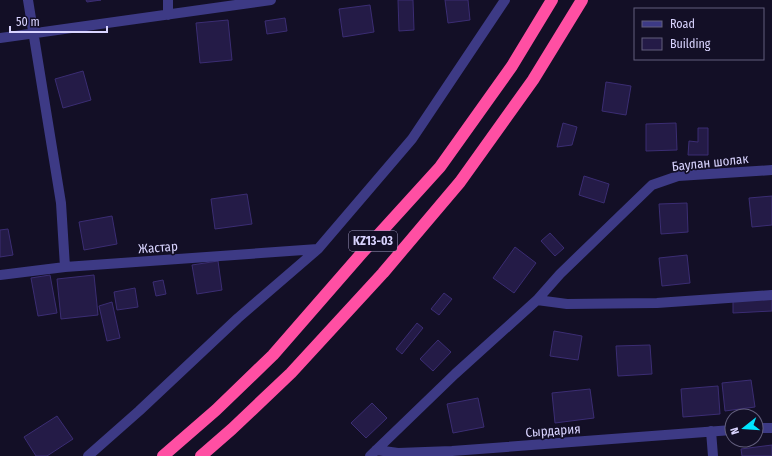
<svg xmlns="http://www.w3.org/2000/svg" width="772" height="456" viewBox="0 0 772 456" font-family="'Fira Sans Condensed',sans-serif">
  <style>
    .building { fill: #241b47; stroke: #3b2d73 }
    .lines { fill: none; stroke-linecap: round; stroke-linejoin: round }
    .minor { stroke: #3d3a85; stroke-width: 10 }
    .highway { stroke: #ff4fa3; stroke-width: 12 }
    .labels { text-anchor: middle; stroke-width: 3.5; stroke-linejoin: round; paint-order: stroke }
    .shield { fill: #130f26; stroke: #9e99be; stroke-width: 1 }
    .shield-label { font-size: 12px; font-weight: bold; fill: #d9d4ff }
    .street-label { font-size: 13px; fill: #d9d4ff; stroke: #130f26 }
  </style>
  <rect width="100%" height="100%" fill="#130f26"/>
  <path class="building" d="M86,0H101L87,2Z
    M398,0H413L414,30L399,31Z
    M445,0H468L470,20L448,23Z
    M370,5L374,32L343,37L339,9Z
    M285,18L287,31L267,34L265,21Z
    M228,20L232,60L200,63L196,23Z
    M83,71L91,100L63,108L55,79Z
    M606,82L631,86L626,115L602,111Z
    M563,123L577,127L572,145L557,147Z
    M676,123L677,150L646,151V124Z
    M698,128H708V155H688L689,141L698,142Z
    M584,176L609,184L604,203L579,195Z
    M247,194L252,224L215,229L211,199Z
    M772,196V225L752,227L749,198Z
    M687,203L688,232L661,234L659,204Z
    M112,216L117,244L84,250L79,222Z
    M8,229L13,255L0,257V230Z
    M550,233L564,248L555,256L541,241Z
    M515,247L536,263L514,293L493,278Z
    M687,255L690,283L662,286L659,258Z
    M218,261L222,290L197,294L192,265Z
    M50,275L57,313L38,316L31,278Z
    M94,275L98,315L61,319L57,279Z
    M163,280L166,294L156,296L153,282Z
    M135,288L138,307L117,310L114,292Z
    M444,293L452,299L439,315L431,309Z
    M772,299V311L733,313V301Z
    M112,302L120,338L107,341L99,306Z
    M417,323L423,328L402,354L396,349Z
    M554,331L582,336L578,360L550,356Z
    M438,340L451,352L433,371L420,359Z
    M650,345L652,374L618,376L616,346Z
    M751,380L755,407L725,411L722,383Z
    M718,386L720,414L683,417L681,389Z
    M590,389L594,418L555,423L552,393Z
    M478,398L484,427L453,433L447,404Z
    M372,403L387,418L366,438L351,423Z
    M57,416L73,439L47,456H36L24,437Z
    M772,445V456H742L741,449Z"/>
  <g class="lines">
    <path class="minor" d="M28,0L61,203L65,267
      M168,15V0
      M0,38L271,0
      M0,275L65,267L318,249
      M537,300L567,304L657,303L772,295
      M756,428H772
      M711,431L713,456
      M376,450L398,453L452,451L732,430
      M88,456L139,411L238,318L318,249L412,139L505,0
      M370,456L455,374L537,300L560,274L652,185L678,176L772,170"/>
    <path class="highway" d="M163,456L216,410L273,355L361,254L440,167L512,66L552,0
      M201,456L232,429L291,373L383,273L460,182L533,80L582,0"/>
  </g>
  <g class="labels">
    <rect class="shield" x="349" y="231" width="48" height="20" rx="3"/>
    <g class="shield-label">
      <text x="373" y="245">KZ13-03</text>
    </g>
    <g class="street-label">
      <text transform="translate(710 162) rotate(-6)" y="5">Баулан шолак</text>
      <text transform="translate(158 247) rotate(-4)" y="5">Жастар</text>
      <text transform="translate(553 430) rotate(-4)" y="5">Сырдария</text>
    </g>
  </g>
  <rect x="634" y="8" width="130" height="52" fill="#130f26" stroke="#625e7d"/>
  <rect x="642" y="21" width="20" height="6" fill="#3d3a85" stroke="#625e7d"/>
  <text x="670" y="28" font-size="12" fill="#d9d4ff">Road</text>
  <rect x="642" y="38" width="20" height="12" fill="#241b47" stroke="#625e7d"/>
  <text x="670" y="48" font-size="12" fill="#d9d4ff">Building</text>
  <g transform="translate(744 428) rotate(253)"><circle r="19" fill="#130f26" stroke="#625e7d"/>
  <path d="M0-3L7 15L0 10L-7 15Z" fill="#00e5ff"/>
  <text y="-6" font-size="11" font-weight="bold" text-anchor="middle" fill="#d9d4ff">N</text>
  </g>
  <path d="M10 26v6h97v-6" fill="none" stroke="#d9d4ff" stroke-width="2"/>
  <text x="16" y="26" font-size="12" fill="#d9d4ff" stroke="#130f26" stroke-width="3" paint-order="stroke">50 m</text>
</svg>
